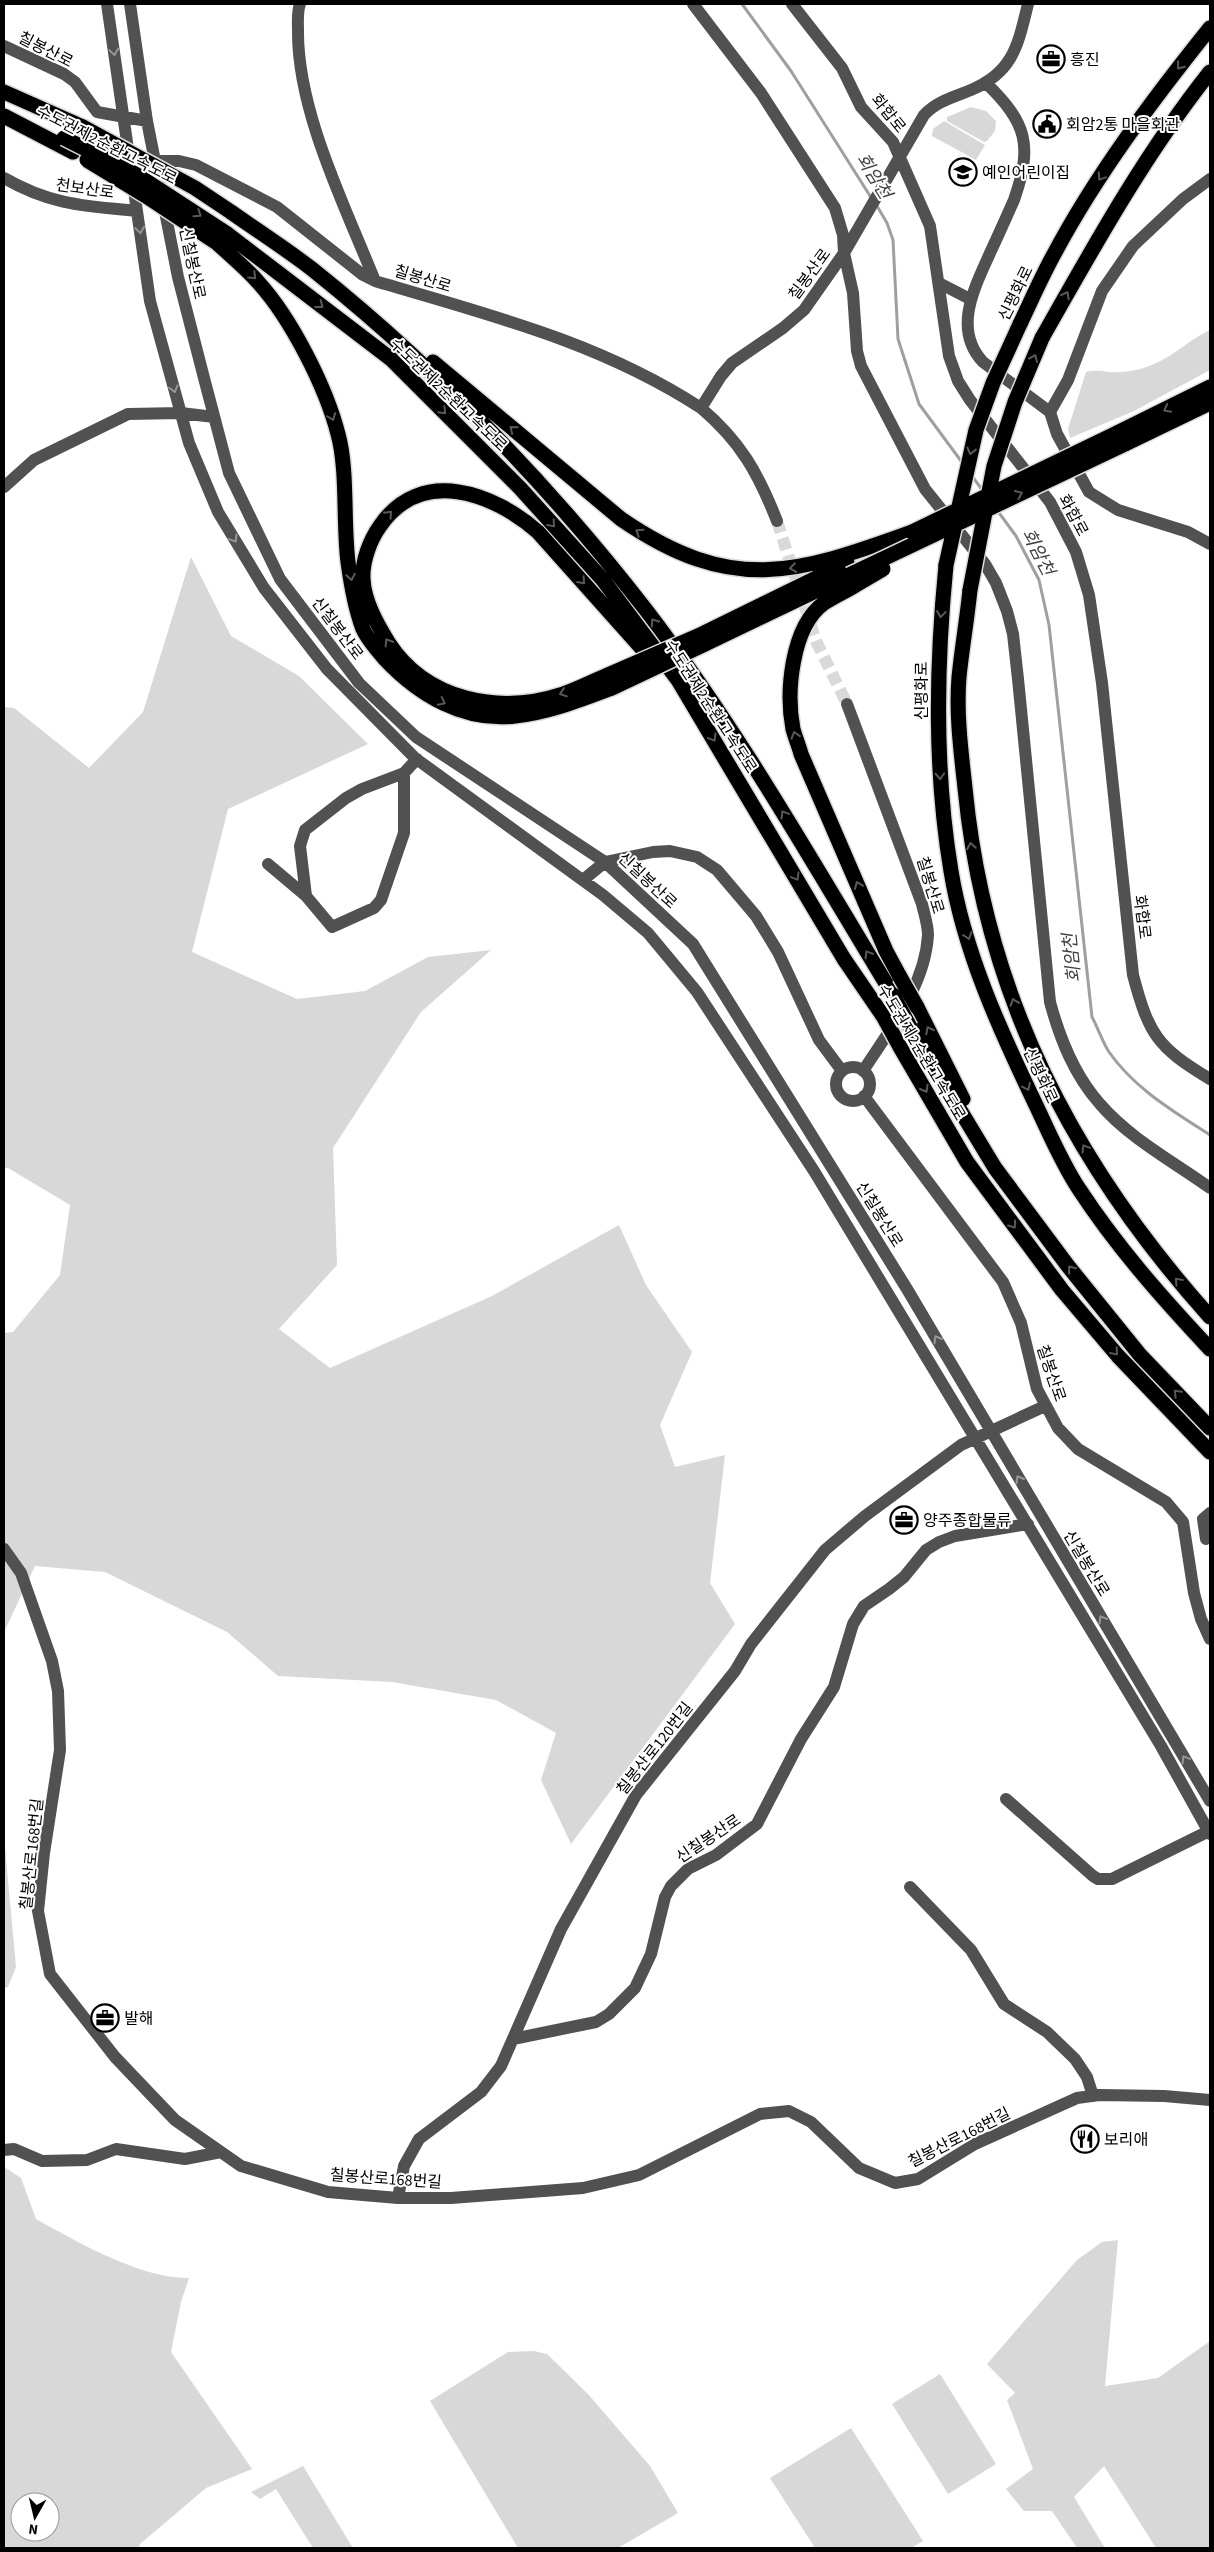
<svg xmlns="http://www.w3.org/2000/svg" width="1214" height="2552" viewBox="0 0 1214 2552" font-family="'Source Sans 3','Noto Sans KR',sans-serif">
  <style>
    .green { fill: #d8d8d8; fill-rule: evenodd }
    .lines { fill: none; stroke-linecap: round; stroke-linejoin: round }
    .stream { stroke: #9f9f9f; stroke-width: 3 }
    .minor-tunnel { stroke: #d9d9d9; stroke-width: 12; stroke-dasharray: 12 6; stroke-linecap: butt }
    .highway-casing { stroke: #dbdbdb; stroke-width: 18 }
    .minor { stroke: #515151; stroke-width: 12 }
    .highway { stroke: #000; stroke-width: 15 }
    .highway-bridge-casing { stroke: #dbdbdb; stroke-width: 18; stroke-linecap: butt }
    .highway-bridge { stroke: #000; stroke-width: 15 }
    .oneway { stroke: #979797 }
    .oneway2 { stroke: #595959 }
    .labels { text-anchor: middle; stroke-width: 4; stroke-linejoin: round; paint-order: stroke }
    .street-label { font-size: 16px; fill: #000; stroke: #fff }
    .poi-label { font-size: 16px; fill: #000; stroke: #fff; text-anchor: start }
    .water-label { font-size: 18px; font-style: italic; fill: #404040; stroke: #fff }
  </style>
  <rect width="100%" height="100%" fill="#fff"/>
  <path class="green" d="M971,107L986,111L996,121L995,131L987,141L984,142L947,121V117Z
    M944,121L985,145L976,160L932,136L933,129Z
    M1210,330V370L1134,411L1070,438L1068,429L1086,372C1095,370 1100,371 1109,372C1123,373 1142,370 1154,364C1174,356 1190,339 1210,330Z
    M191,557L231,636L299,676L368,744L228,809L192,952L297,999L365,991L428,957L491,950L421,1012L333,1148L337,1265L279,1329L330,1368L492,1296L619,1225L646,1285L692,1352L660,1425L675,1467L725,1455L710,1583L735,1624L571,1844L541,1780L556,1733L496,1700L392,1682L278,1676L227,1632L105,1572L35,1566L4,1632V1333L13,1332L60,1275L70,1205L8,1168H4V707L14,708L89,768L143,712Z
    M4,1837L16,1967L8,1987L4,1988Z
    M4,2167L21,2178L36,2219C77,2242 142,2279 189,2278L181,2302L171,2352L252,2469L206,2488L140,2544L139,2548H4ZM20,2502H50V2532H20Z
    M1118,2240L1105,2386L1158,2378L1210,2341V2548H1156L1104,2466L1074,2497L1105,2548H1077L1052,2511H1024L1006,2489L1033,2469L1007,2400L1015,2393L987,2364L1077,2260L1102,2242Z
    M534,2351L547,2354L588,2394L650,2466L678,2513L618,2548H518L430,2401L508,2352Z
    M940,2374L996,2464L948,2494L892,2404Z
    M851,2428L923,2541L911,2548H815L770,2478Z
    M303,2466L353,2548H313L276,2489L260,2499L251,2492Z"/>
  <g class="lines">
    <path class="stream" d="M742,4L791,71L872,199
      M877,206L887,223L893,240L898,339L919,404L964,465
      M972,476L983,491
      M997,510L1016,536L1039,580L1049,625L1092,1017C1098,1028 1102,1041 1109,1052C1135,1089 1173,1111 1210,1135"/>
    <path class="minor-tunnel" d="M777,521L816,641L847,704"/>
    <g class="highway-casing">
      <path id="highway" d="M4,92L83,127
        M4,116L73,152
        M231,212C258,231 286,249 312,269C437,369 548,484 646,610C739,731 814,865 893,995
        M226,233L391,359L520,488L603,580L678,680L844,959L883,1016
        M217,243C231,256 246,268 258,282C291,318 326,387 338,434C348,470 343,523 348,562C351,584 355,608 363,629C368,640 377,650 385,659C419,695 464,722 515,716C550,712 580,700 612,688
        M1020,324C1031,301 1041,278 1053,256C1096,175 1153,99 1210,28
        M1042,338C1094,246 1145,154 1210,72
        M433,362L621,519C732,595 796,574 912,532
        M1117,433L1210,387
        M1125,444L1210,403
        M946,565C936,667 934,769 951,871C964,951 999,1028 1034,1101C1048,1130 1061,1162 1079,1189C1117,1247 1163,1299 1210,1349
        M854,586C844,592 833,597 824,603C791,627 786,693 793,729C795,737 799,746 801,754L886,951L900,977
        M970,590C967,619 962,648 959,677C956,714 961,751 965,788C985,995 1073,1164 1210,1317
        M698,636L847,563
        M703,645L849,575
        M608,675C593,681 578,689 563,694C499,715 426,701 388,642C377,624 364,601 363,579C362,561 370,540 380,526C421,466 494,493 538,532L646,653
        M917,1007L963,1099
        M910,1027L995,1168L1068,1266L1140,1355L1210,1428
        M900,1047L967,1162L1062,1290L1118,1356L1210,1452"/>
    </g>
    <path class="minor" d="M107,4L150,301L189,443L218,512L264,588L327,669L415,758L603,895L648,933L697,992L814,1171L1161,1746L1210,1834
      M130,4L147,121L178,277L204,378L229,473L280,579L359,683L416,737L605,862L693,944L907,1289L1210,1801
      M300,4C297,12 298,22 298,30C297,111 345,206 375,281C489,315 600,342 701,408L721,376L732,363L783,328L804,310L844,253L924,115C937,101 954,97 971,90C1014,72 1018,44 1028,4
      M693,4L761,93L835,208L843,235L844,253L853,293L857,351L861,366L925,489L985,564L996,583L1007,611L1013,634L1018,679L1050,1002C1060,1039 1074,1075 1100,1104C1129,1138 1174,1162 1210,1188
      M792,4L842,68L861,107L893,142L930,226L949,356L958,381L970,400L1050,502L1076,552L1089,595L1102,683L1133,975C1149,1035 1157,1047 1210,1079
      M4,46L64,74L75,82L97,112L147,121
      M986,83C1027,123 1033,145 1014,200C1006,218 998,236 990,253C975,287 952,329 983,362L1050,412
      M155,161H179L196,165L277,207L363,275L375,281
      M4,178C51,205 84,206 137,211
      M939,283L970,299
      M701,408C741,442 758,473 777,521
      M1050,412L1068,380L1102,291L1133,246L1183,199L1210,179
      M1050,412L1057,434L1089,492L1118,510L1188,532L1210,544
      M4,487L34,460L128,414L181,413L214,417
      M847,704L922,904C924,913 928,925 928,935C925,986 890,1029 863,1071
      M268,864L306,896L332,927L374,908L381,900L404,833V773
      M583,880L605,862L653,852L670,851L697,857L717,870L756,916L778,952L819,1040L842,1071
      M306,896L300,846L305,830L346,798L362,789L404,773L417,759
      M836 1084a17 17 0 1 1 34 0a17 17 0 1 1-34 0Z
      M864,1096L1003,1282L1021,1323L1037,1389L1058,1428L1078,1449L1166,1502L1183,1522L1194,1593L1201,1619L1210,1639
      M1206,1539L1203,1519L1210,1513
      M4,1549L21,1573L52,1661L58,1691L60,1750L44,1853L38,1911L50,1974L115,2057L175,2120L241,2166L328,2192L398,2198H451L583,2188L639,2175L760,2114L789,2111L811,2122L859,2168L895,2183L918,2179L975,2144L1077,2098L1099,2095L1164,2096L1210,2100
      M1006,1799L1093,1876L1098,1879H1112L1209,1831
      M910,1887L971,1950L1004,2004L1047,2032L1075,2059L1087,2077L1093,2096
      M513,2039L596,2022L609,2014L635,1988L651,1954L665,1897L671,1886L688,1869L716,1855L757,1824L801,1739L834,1687L853,1624L864,1606L889,1589L904,1577L926,1550L939,1542L955,1536L1028,1524
      M4,2150L14,2149L42,2161L87,2160L116,2149L185,2159L221,2152
      M398,2198L404,2166L419,2139L481,2092L501,2066L561,1929L636,1795L735,1671L751,1644L825,1550L865,1516L961,1445L1045,1406"/>
    <use href="#highway" class="highway"/>
    <g class="highway-bridge-casing">
      <path id="highway-bridge" d="M83,127L195,188L231,212
        M64,138L137,175L226,233
        M87,160L146,196L217,243
        M912,532L1117,433
        M946,565L976,430L993,383L1020,324
        M849,575L1125,444
        M854,586L883,569
        M970,590L994,466L1015,402L1042,338
        M608,675L698,636
        M612,688L703,645
        M900,977L917,1007
        M893,995L910,1027
        M883,1016L900,1047"/>
    </g>
    <use href="#highway-bridge" class="highway-bridge"/>
  </g>
  <defs><path id="oneway-chevron" d="M-2-3.5L2.5 0L-2 3.5" fill="none" stroke-width="1.6" stroke-linecap="round" stroke-linejoin="round" transform="scale(1.25)"/></defs>
  <g class="oneway">
    <use href="#oneway-chevron" transform="translate(114 52) rotate(82)"/>
    <use href="#oneway-chevron" transform="translate(140 230) rotate(82)"/>
    <use href="#oneway-chevron" transform="translate(174 389) rotate(75)"/>
    <use href="#oneway-chevron" transform="translate(234 539) rotate(59)"/>
    <use href="#oneway-chevron" transform="translate(937 1339) rotate(-120)"/>
    <use href="#oneway-chevron" transform="translate(1019 1479) rotate(-120)"/>
    <use href="#oneway-chevron" transform="translate(1102 1619) rotate(-121)"/>
    <use href="#oneway-chevron" transform="translate(1185 1759) rotate(-121)"/>
  </g>
  <g class="oneway2">
    <use href="#oneway-chevron" transform="translate(1180 66) rotate(129)"/>
    <use href="#oneway-chevron" transform="translate(1101 177) rotate(124)"/>
    <use href="#oneway-chevron" transform="translate(198 214) rotate(34)"/>
    <use href="#oneway-chevron" transform="translate(253 276) rotate(44)"/>
    <use href="#oneway-chevron" transform="translate(1066 295) rotate(-61)"/>
    <use href="#oneway-chevron" transform="translate(320 305) rotate(37)"/>
    <use href="#oneway-chevron" transform="translate(1034 358) rotate(-67)"/>
    <use href="#oneway-chevron" transform="translate(1167 409) rotate(153)"/>
    <use href="#oneway-chevron" transform="translate(443 411) rotate(45)"/>
    <use href="#oneway-chevron" transform="translate(332 417) rotate(69)"/>
    <use href="#oneway-chevron" transform="translate(513 429) rotate(-140)"/>
    <use href="#oneway-chevron" transform="translate(971 451) rotate(104)"/>
    <use href="#oneway-chevron" transform="translate(1019 494) rotate(-25)"/>
    <use href="#oneway-chevron" transform="translate(389 514) rotate(-47)"/>
    <use href="#oneway-chevron" transform="translate(552 524) rotate(48)"/>
    <use href="#oneway-chevron" transform="translate(639 532) rotate(-146)"/>
    <use href="#oneway-chevron" transform="translate(793 568) rotate(171)"/>
    <use href="#oneway-chevron" transform="translate(351 577) rotate(80)"/>
    <use href="#oneway-chevron" transform="translate(582 581) rotate(48)"/>
    <use href="#oneway-chevron" transform="translate(941 614) rotate(96)"/>
    <use href="#oneway-chevron" transform="translate(654 622) rotate(-125)"/>
    <use href="#oneway-chevron" transform="translate(388 642) rotate(-122)"/>
    <use href="#oneway-chevron" transform="translate(563 693) rotate(161)"/>
    <use href="#oneway-chevron" transform="translate(442 702) rotate(26)"/>
    <use href="#oneway-chevron" transform="translate(795 735) rotate(-107)"/>
    <use href="#oneway-chevron" transform="translate(713 738) rotate(59)"/>
    <use href="#oneway-chevron" transform="translate(940 776) rotate(87)"/>
    <use href="#oneway-chevron" transform="translate(784 814) rotate(-121)"/>
    <use href="#oneway-chevron" transform="translate(971 846) rotate(-99)"/>
    <use href="#oneway-chevron" transform="translate(796 877) rotate(59)"/>
    <use href="#oneway-chevron" transform="translate(858 885) rotate(-113)"/>
    <use href="#oneway-chevron" transform="translate(968 936) rotate(72)"/>
    <use href="#oneway-chevron" transform="translate(868 954) rotate(-121)"/>
    <use href="#oneway-chevron" transform="translate(1014 1002) rotate(-109)"/>
    <use href="#oneway-chevron" transform="translate(929 1030) rotate(-117)"/>
    <use href="#oneway-chevron" transform="translate(1027 1087) rotate(65)"/>
    <use href="#oneway-chevron" transform="translate(925 1089) rotate(60)"/>
    <use href="#oneway-chevron" transform="translate(1085 1148) rotate(-121)"/>
    <use href="#oneway-chevron" transform="translate(1013 1225) rotate(54)"/>
    <use href="#oneway-chevron" transform="translate(1071 1269) rotate(-128)"/>
    <use href="#oneway-chevron" transform="translate(1178 1281) rotate(-132)"/>
    <use href="#oneway-chevron" transform="translate(1115 1352) rotate(49)"/>
    <use href="#oneway-chevron" transform="translate(1177 1393) rotate(-134)"/>
  </g>
  <defs>
    <g id="office-ring" transform="scale(1.4375)"><circle r="9.5" fill="#fff" stroke="#000" stroke-width="1.5"/><path d="M-6-3h4V-5.5h4V-3h4V5H-6ZM-1-4.5V-3h2v-1.5ZM-6 0V1H6V0Z" fill="#000"/></g>
    <g id="civic-ring" transform="scale(1.4375)"><circle r="9.5" fill="#fff" stroke="#000" stroke-width="1.5"/><path d="M-.6-6.5H3V-4.5H.6V-3L4-1V1h2V6H-6V1h2V-1L-.6-3ZM-1.2 2.5V6h2.4V2.5Z" fill="#000"/></g>
    <g id="school-ring" transform="scale(1.4375)"><circle r="9.5" fill="#fff" stroke="#000" stroke-width="1.5"/><path d="M0-5L7-2L0 1L-7-2ZM-4 1L0 2.5L4 1V4Q0 6-4 4Z" fill="#000"/></g>
    <g id="restaurant-ring" transform="scale(1.4375)"><circle r="9.5" fill="#fff" stroke="#000" stroke-width="1.5"/><path d="M-5-6h1v4h1v-4h1v4h1v-4h1v5L-1.5 .5V6h-2V.5L-5-1ZM5-6V6H3V1.5H1.5Q1.5-4 5-6Z" fill="#000"/></g>
  </defs>
  <g fill-rule="evenodd">
    <use href="#office-ring" x="1051" y="59"/>
    <use href="#civic-ring" x="1047" y="124"/>
    <use href="#school-ring" x="963" y="172"/>
    <use href="#office-ring" x="904" y="1520"/>
    <use href="#office-ring" x="105" y="2018"/>
    <use href="#restaurant-ring" x="1085" y="2139"/>
  </g>
  <g class="labels">
    <g class="street-label">
      <text transform="translate(46 49) rotate(27)" y="6">칠봉산로</text>
      <text transform="translate(889 113) rotate(51)" y="6">화합로</text>
      <text transform="translate(107 144) rotate(27)" y="6">수도권제2순환고속도로</text>
      <text transform="translate(85 188) rotate(8)" y="6">천보산로</text>
      <text transform="translate(193 263) rotate(78)" y="6">신칠봉산로</text>
      <text transform="translate(809 274) rotate(-54)" y="6">칠봉산로</text>
      <text transform="translate(423 278) rotate(17)" y="6">칠봉산로</text>
      <text transform="translate(1015 293) rotate(-64)" y="6">신평화로</text>
      <text transform="translate(449 394) rotate(44)" y="6">수도권제2순환고속도로</text>
      <text transform="translate(1074 515) rotate(62)" y="6">화합로</text>
      <text transform="translate(338 628) rotate(53)" y="6">신칠봉산로</text>
      <text transform="translate(921 691) rotate(-90)" y="6">신평화로</text>
      <text transform="translate(711 706) rotate(57)" y="6">수도권제2순환고속도로</text>
      <text transform="translate(648 880) rotate(43)" y="6">신칠봉산로</text>
      <text transform="translate(931 885) rotate(73)" y="6">칠봉산로</text>
      <text transform="translate(1143 917) rotate(83)" y="6">화합로</text>
      <text transform="translate(922 1052) rotate(59)" y="6">수도권제2순환고속도로</text>
      <text transform="translate(1041 1075) rotate(65)" y="6">신평화로</text>
      <text transform="translate(880 1214) rotate(58)" y="6">신칠봉산로</text>
      <text transform="translate(1052 1373) rotate(71)" y="6">칠봉산로</text>
      <text transform="translate(1087 1563) rotate(59)" y="6">신칠봉산로</text>
      <text transform="translate(654 1748) rotate(-52)" y="6">칠봉산로120번길</text>
      <text transform="translate(708 1838) rotate(-34)" y="6">신칠봉산로</text>
      <text transform="translate(31 1854) rotate(-84)" y="6">칠봉산로168번길</text>
      <text transform="translate(959 2137) rotate(-27)" y="6">칠봉산로168번길</text>
      <text transform="translate(386 2178) rotate(4)" y="6">칠봉산로168번길</text>
    </g>
    <g class="poi-label">
      <text x="1070" y="65">흥진</text>
      <text x="1066" y="130">회암2통 마을회관</text>
      <text x="982" y="178">예인어린이집</text>
      <text x="923" y="1526">양주종합물류</text>
      <text x="124" y="2024">발해</text>
      <text x="1104" y="2145">보리애</text>
    </g>
    <g class="water-label">
      <text transform="translate(874 176) rotate(58)" y="6">회암천</text>
      <text transform="translate(1038 552) rotate(63)" y="6">회암천</text>
      <text transform="translate(1072 958) rotate(-96)" y="6">회암천</text>
    </g>
  </g>
  <rect width="1214" height="2552" fill="none" stroke="#000000" stroke-width="10"/>
  <g transform="translate(35 2517) rotate(188)"><circle r="24" fill="#ffffff" stroke="#999999"/>
  <path d="M0-4L9 19L0 12L-9 19Z" fill="#000000"/>
  <text y="-8" font-size="14" font-weight="bold" text-anchor="middle" fill="#000000">N</text>
  </g>
</svg>
